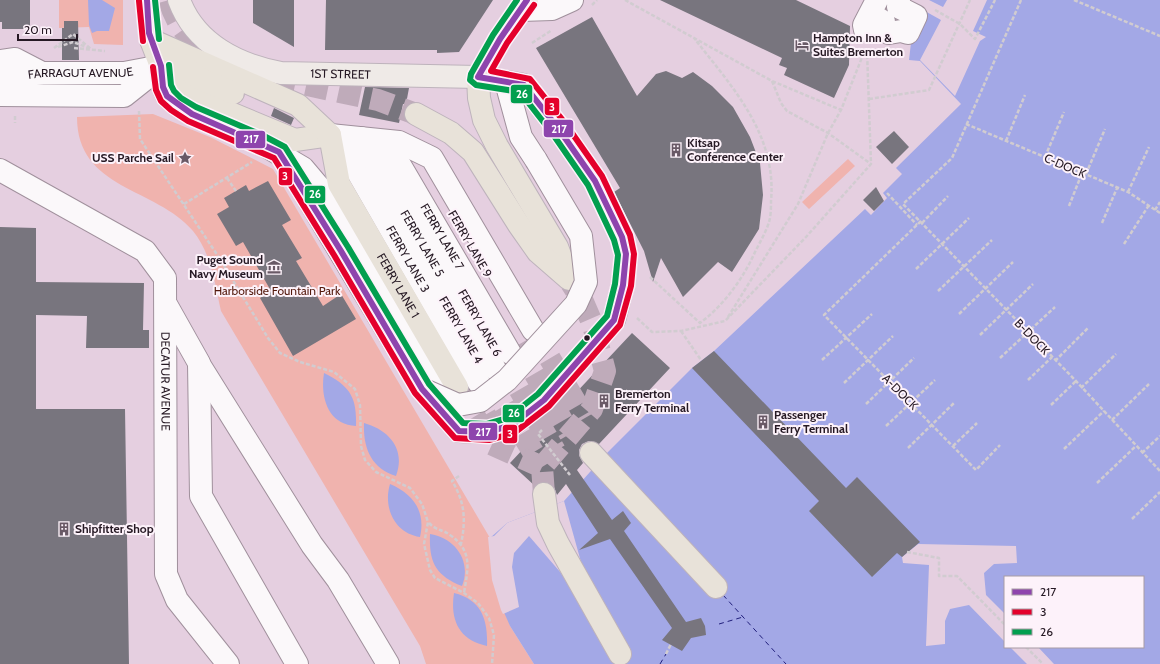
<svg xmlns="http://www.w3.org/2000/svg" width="1160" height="664" viewBox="0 0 1160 664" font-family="Cabin,sans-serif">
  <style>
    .green { fill: #f0b3ae }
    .water { fill: #a3a8e6; fill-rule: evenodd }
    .pier { fill: #e5cfe0 }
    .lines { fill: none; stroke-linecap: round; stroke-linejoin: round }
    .ferry { stroke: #201e7b; stroke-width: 1; stroke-dasharray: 5 4; stroke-linecap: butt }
    .building { fill: #78757e }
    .minor-tunnel { stroke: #bfabba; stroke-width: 22; stroke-dasharray: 22 11; stroke-linecap: butt }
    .highway-tunnel { stroke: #bfabba; stroke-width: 22; stroke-dasharray: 22 11; stroke-linecap: butt }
    .minor-casing { stroke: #a0909c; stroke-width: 24 }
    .major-casing { stroke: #beb3bc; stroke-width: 24 }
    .highway-casing { stroke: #beb3bc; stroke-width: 24 }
    .path { stroke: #d1ccd0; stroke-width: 2.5; stroke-dasharray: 4 2; stroke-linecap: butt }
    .minor { stroke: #fbf8fa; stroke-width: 22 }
    .major { stroke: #efeae7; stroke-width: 22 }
    .highway { stroke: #e8e2d9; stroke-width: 22 }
    .minor-bridge-casing { stroke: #a0909c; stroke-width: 24; stroke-linecap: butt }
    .path-bridge { stroke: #d1ccd0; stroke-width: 2.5; stroke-dasharray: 4 2; stroke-linecap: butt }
    .minor-bridge { stroke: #fbf8fa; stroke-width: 22 }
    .bus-1-casing { stroke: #fdf2fa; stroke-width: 9 }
    .bus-2-casing { stroke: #fdf2fa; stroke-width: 9 }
    .bus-3-casing { stroke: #fdf2fa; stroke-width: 9 }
    .bus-1 { stroke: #8e44ad; stroke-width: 6 }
    .bus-2 { stroke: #e4002b; stroke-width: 6 }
    .bus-3 { stroke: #029f4f; stroke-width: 6 }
    .bus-dot { fill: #261924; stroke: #fdf2fa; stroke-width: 1.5 }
    .labels { text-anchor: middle; stroke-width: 4; stroke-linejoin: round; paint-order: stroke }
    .poi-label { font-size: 12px; font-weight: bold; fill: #261924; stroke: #fdf2fa; text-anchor: start }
    .street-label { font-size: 12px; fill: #261924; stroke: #fdf2fa }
    .park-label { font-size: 12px; fill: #54190c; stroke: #fdf2fa }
    .line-badge { stroke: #fdf2fa; stroke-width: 1.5 }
    .badge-label { font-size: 11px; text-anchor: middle; font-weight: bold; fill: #fff }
  </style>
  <rect width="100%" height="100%" fill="#e5cfe0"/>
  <path class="green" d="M59,0H123V45L94,44L89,27L59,28Z
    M153,114L210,137L273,169L490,538L510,626L534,664H426L420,646L221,311C215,284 211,253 193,231C156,187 77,190 77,117Z
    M848,159L855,166L809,209L802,202Z"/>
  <path class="water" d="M88,0H102L115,8L109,31H97L92,33L89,25Z
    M916,0H1160V664H534L510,626L503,610L490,538L507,523L564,501L607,453L692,368L714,351L865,209L871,215L887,198L883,193L902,174L896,168L961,104L920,61L909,60ZM1005,577H1143V647H1005Z
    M324,373C350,386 357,397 356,426C328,425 320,397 324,373Z
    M364,423C389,430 406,449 396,476C371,468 363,448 364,423Z
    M390,484C413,494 426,511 420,537C394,533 383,507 390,484Z
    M430,534C455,538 472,561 462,586C435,575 429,562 430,534Z
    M454,593C482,600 488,620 487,646C458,640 450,619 454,593Z"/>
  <path class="pier" d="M914,0H929L943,7L947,0H987L973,31L986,37L980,41L955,96L920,60L941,20L914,5Z
    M564,501L581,562L629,649L613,658L561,573L529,536L514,553L512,567L519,607L503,614L501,610L492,580L488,537L494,536L507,523Z
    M918,544L1016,546L1017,563L994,564L984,573L986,595L1005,614V642L969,605L950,609L945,621V644L926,646L929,565L903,563L902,557Z
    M1010,647H1038L1054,664H1027Z"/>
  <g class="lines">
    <path class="ferry" d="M723,595L786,664
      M719,624L743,617
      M660,664L666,654"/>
  </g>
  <path class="building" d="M0,0H30V29H2V22H0Z
    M253,0H294V47L253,23Z
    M326,0H493L459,52L437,53V50H325Z
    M660,0H796L850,26L849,65L834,98L784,75L787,68L779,65L782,58Z
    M592,17L637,96L656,74L666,71L682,78L693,72L712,86L733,107L750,137L760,163L763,195L759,229L732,272L718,262L683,297L661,258L653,282L644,251L614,192L620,188L536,48Z
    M64,21H78L79,60H62V28H64Z
    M365,87L409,88L406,104H403L399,123L359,115Z
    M274,108L294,118L291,125L271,116Z
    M894,131L909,147L892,164L876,147Z
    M268,181L291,220L282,225L302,258L296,261L323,306L341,294L356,319L293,356L260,298L271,291L243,242L236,246L217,214L229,207L224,198L246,185L249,191Z
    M876,187L884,201L874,211L863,200Z
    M0,227L36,228V282L144,283L143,330H149V348H86L87,316L36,315V409H125L129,664H0Z
    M632,333L670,368L599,444L589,441L582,444L579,450V455L583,463L577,470L612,520L623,511L631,523L624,531L686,622L701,618L705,626L706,635L691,638L682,651L662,640L672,628L610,539L579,550L598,533L566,484L557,495L554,487L549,483L542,482L535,486L510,463Z
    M714,351L846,488L857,477L920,542L902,557L897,553L872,577L809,511L819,501L692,368Z"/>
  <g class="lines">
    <path class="minor-tunnel" d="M533,330L585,418
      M518,345L570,434
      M503,361L555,451
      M488,377L542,467
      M469,386L506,452"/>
    <path class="highway-tunnel" d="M169,0C177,27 192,45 217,58
      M274,78L378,100L416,114
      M458,388L491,444L542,467
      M544,494L542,467L592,409L605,371L593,325L583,302L571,283"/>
    <g class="minor-casing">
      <g id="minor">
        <path d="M877,0L864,25L865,30C874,32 875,26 879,19L884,22V28L889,33L901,31L908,33L916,16L898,7L899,2L897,0"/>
        <path d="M521,10L552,9L572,0"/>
        <path d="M0,61L15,59L42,73"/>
        <path d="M478,77L524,85L558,128"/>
        <path id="s1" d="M0,79L42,73H124L161,66L163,87L167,96L176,104L192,114L259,142L303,168L325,194L350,232L436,379"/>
        <path d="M506,82L521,137L536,160"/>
        <path d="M0,95L124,96L158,69"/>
        <path d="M330,135L399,142L432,158L533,330"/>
        <path id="s2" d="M337,136L479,383"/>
        <path id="s3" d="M361,138L495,369"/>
        <path id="s4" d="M386,141L510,353"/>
        <path id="s5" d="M0,170L145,251L165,278L166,574L177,600L228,664"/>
        <path d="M294,175L422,389L459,431"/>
        <path d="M167,306L199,363L201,496L297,664"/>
        <path d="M199,364L312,545L338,580L388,664"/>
      </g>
    </g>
    <g class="major-casing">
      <g id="major">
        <path id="s6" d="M179,0C195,44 238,65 281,73L478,77L500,39L527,0"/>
      </g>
    </g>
    <g class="highway-casing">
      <g id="highway">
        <path d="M147,0L151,40L161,66L178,87L206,103L295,140L330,135"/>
        <path id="s7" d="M151,40L298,105L330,135L339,184L457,387"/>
        <path d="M173,59L199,78L233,93"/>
        <path d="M478,77L479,98L484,120L497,146L557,247L568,276"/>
        <path d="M416,114L451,133L473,152L519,225L538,252L569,279"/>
        <path d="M591,453L716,587"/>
        <path d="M544,494L548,523L558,544L620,654"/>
      </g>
    </g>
    <path class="path" d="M625,0L772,81L841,110
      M1021,0L952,158L903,204L1076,381L1160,471
      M1074,0L1160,36
      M592,5L597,0
      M935,10L960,24L975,39L995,0
      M532,43L552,30
      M58,47L73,42L89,48
      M54,48L73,34L91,49
      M74,48L105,51
      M772,81L781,103L787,111L828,133L871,164
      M869,99L929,90L970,0
      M139,111L140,139L218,256L268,338L280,353L300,362L334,372L355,389L360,405L361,446L365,460L376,472L410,488L422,504L428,522L424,544L430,570L435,578L464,593L478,603L489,618L494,635L492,664
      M15,116V123
      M966,124L1128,192L1160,213
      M1006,141L1025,95
      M1045,157L1064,112
      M1086,174L1105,129
      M227,178L236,191
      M1128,192L1149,147
      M887,193L917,225
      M184,204L252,162
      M1069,206L1082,173
      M1155,210L1160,202
      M921,221L824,315L976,470L1000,445
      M922,223L948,196
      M1102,223L1117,188
      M1124,244L1149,205
      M916,269L969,218
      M650,277L700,323C723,306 743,279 755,252C760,242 766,232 769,222C771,216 771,207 771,201C777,134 732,87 694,38
      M938,291L992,240
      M959,314L1013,262
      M728,317L798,204L828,133L841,110L865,50
      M637,318L652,332L681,331L725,321L806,237L871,164L867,51
      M681,331L701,360
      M980,335L1033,284
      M1000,358L1055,307
      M822,360L872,314
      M1055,361L1088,328
      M1028,380L1052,357
      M844,383L893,336
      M1081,388L1116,354
      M866,404L914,358
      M1051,405L1076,381
      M1112,420L1149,384
      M886,426L935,380
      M953,446L977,423
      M908,448L955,402
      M1064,449L1104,411
      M1142,453L1160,436
      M459,476L452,481C465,502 466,520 461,544
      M1097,483L1136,446
      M1132,519L1160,492
      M429,523C437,531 442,529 450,535C473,551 468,568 464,593
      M907,552L939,558V576H957L1005,625
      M1026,647L1043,664
      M666,654L671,644"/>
    <use href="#minor" class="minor"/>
    <use href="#major" class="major"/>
    <use href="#highway" class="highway"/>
    <g class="minor-bridge-casing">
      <path id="minor-bridge" d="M422,389L458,405L480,401L507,380L576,304L586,282L581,236L536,160
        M459,431L488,432L512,425L544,400L614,320L623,285L626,254L622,237L595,181L558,128"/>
    </g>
    <path class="path-bridge" d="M542,430L538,434L570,475"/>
    <use href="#minor-bridge" class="minor-bridge"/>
    <g class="bus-1-casing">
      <path id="bus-1" d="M147,0L149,33L161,66L163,87L167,96L192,114L279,152L341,251L422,389L459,431L488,432L512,425L544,400L614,320L623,285L626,254L622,237L595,181L558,128L524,85L478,77L500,39L527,0"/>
    </g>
    <g class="bus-2-casing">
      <path id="bus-2" d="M139,1L143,41
        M153,67L156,90L161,101L171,110L188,121L274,158L334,255L415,393L455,438L489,440L514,433L549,406L620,325L631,286L634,254L630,235L602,176L565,123L530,79L491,71L507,43L534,5"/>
    </g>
    <g class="bus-3-casing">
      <path id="bus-3" d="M155,0L159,39
        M169,65L171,85L174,91L181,98L196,107L262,135L285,147L348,247L429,384L463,423L487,424L508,418L538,394L607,316L615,284L618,255L614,240L588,185L552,133L520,92L476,85L470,80L471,74L493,35L517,0"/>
    </g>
    <use href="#bus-1" class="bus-1"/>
    <use href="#bus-2" class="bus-2"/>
    <use href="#bus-3" class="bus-3"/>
  </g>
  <defs>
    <g id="hotel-bare" transform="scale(1.08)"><path d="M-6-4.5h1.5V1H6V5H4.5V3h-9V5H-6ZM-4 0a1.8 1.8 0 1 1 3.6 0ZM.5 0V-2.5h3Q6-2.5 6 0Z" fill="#695966" stroke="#fdf2fa" stroke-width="2.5" paint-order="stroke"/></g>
    <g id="building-bare" transform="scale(1.08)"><path d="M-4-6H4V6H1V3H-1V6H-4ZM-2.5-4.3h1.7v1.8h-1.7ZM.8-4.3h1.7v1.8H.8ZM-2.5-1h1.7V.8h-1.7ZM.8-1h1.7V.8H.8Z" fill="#695966" stroke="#fdf2fa" stroke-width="2.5" paint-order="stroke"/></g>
    <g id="sight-bare" transform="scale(1.08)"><path d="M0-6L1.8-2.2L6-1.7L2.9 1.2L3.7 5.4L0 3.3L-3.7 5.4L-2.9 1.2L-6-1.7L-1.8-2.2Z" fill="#695966" stroke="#fdf2fa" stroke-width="2.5" paint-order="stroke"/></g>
    <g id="museum-bare" transform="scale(1.08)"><path d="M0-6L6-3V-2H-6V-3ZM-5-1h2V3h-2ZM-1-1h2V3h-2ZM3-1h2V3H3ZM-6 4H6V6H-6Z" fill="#695966" stroke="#fdf2fa" stroke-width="2.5" paint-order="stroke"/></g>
  </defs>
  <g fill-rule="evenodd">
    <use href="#hotel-bare" x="802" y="45"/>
    <use href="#building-bare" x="676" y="150"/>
    <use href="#sight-bare" x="185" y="158"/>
    <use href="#museum-bare" x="274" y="267"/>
    <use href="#building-bare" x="604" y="401"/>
    <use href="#building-bare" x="763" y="422"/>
    <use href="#building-bare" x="64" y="529"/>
  </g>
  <circle class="bus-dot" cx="587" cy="338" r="3.5"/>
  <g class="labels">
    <g class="poi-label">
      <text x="813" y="42">Hampton Inn &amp;<tspan x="813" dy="14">Suites Bremerton</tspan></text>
      <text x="687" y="147">Kitsap<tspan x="687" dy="14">Conference Center</tspan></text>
      <text x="174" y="162" text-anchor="end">USS Parche Sail</text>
      <text x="263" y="264" text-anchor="end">Puget Sound<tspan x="263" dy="14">Navy Museum</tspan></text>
      <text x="615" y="398">Bremerton<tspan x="615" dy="14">Ferry Terminal</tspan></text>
      <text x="774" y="419">Passenger<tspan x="774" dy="14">Ferry Terminal</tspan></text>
      <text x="75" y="533">Shipfitter Shop</text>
    </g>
    <g class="street-label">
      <text dy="4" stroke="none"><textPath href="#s1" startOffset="81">FARRAGUT AVENUE</textPath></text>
      <text dy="4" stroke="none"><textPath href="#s6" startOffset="191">1ST STREET</textPath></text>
      <text transform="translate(1065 166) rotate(23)" y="4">C-DOCK</text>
      <text dy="4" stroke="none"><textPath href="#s4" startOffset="111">FERRY LANE 7</textPath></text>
      <text dy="4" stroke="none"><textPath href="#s3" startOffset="122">FERRY LANE 5</textPath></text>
      <text transform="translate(470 244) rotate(60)" y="4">FERRY LANE 9</text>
      <text dy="4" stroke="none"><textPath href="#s2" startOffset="142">FERRY LANE 3</textPath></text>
      <text dy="4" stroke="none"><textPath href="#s7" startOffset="372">FERRY LANE 1</textPath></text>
      <text transform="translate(480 323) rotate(60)" y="4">FERRY LANE 6</text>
      <text transform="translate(461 330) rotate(60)" y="4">FERRY LANE 4</text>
      <text transform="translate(1032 337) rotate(46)" y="4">B-DOCK</text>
      <text dy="4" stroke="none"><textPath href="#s5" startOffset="303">DECATUR AVENUE</textPath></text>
      <text transform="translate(900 392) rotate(45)" y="4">A-DOCK</text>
    </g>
    <g class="park-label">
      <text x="277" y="295">Harborside Fountain Park</text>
    </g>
  </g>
  <g class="line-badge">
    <rect x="510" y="84" width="23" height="20" rx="4" fill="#029f4f"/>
    <rect x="544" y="97" width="16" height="19" rx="4" fill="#e4002b"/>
    <rect x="543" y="119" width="31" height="19" rx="4" fill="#8e44ad"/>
    <rect x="235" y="130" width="31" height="19" rx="4" fill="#8e44ad"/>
    <rect x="278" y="167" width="15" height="19" rx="4" fill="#e4002b"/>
    <rect x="304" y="185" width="22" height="19" rx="4" fill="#029f4f"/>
    <rect x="502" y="404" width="23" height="19" rx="4" fill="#029f4f"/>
    <rect x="468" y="422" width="30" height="19" rx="4" fill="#8e44ad"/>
    <rect x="502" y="424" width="16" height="20" rx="4" fill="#e4002b"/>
  </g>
  <g class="badge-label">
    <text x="522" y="98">26</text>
    <text x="552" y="111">3</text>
    <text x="559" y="133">217</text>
    <text x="251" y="143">217</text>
    <text x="285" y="180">3</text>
    <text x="315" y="198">26</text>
    <text x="514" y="417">26</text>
    <text x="483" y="436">217</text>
    <text x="510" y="438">3</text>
  </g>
  <rect x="1004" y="576" width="140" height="72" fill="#fdf2fa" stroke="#a79ba4"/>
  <rect x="1012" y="589" width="20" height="6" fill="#8e44ad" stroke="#a79ba4"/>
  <text x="1040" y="596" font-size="12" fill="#261924">217</text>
  <rect x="1012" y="609" width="20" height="6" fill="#e4002b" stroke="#a79ba4"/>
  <text x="1040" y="616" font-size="12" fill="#261924">3</text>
  <rect x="1012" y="629" width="20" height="6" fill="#029f4f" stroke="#a79ba4"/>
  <text x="1040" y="636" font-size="12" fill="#261924">26</text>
  <path d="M18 34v6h59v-6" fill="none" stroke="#261924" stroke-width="2"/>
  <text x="24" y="34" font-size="12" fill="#261924" stroke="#fdf2fa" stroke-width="3" paint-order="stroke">20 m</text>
</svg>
